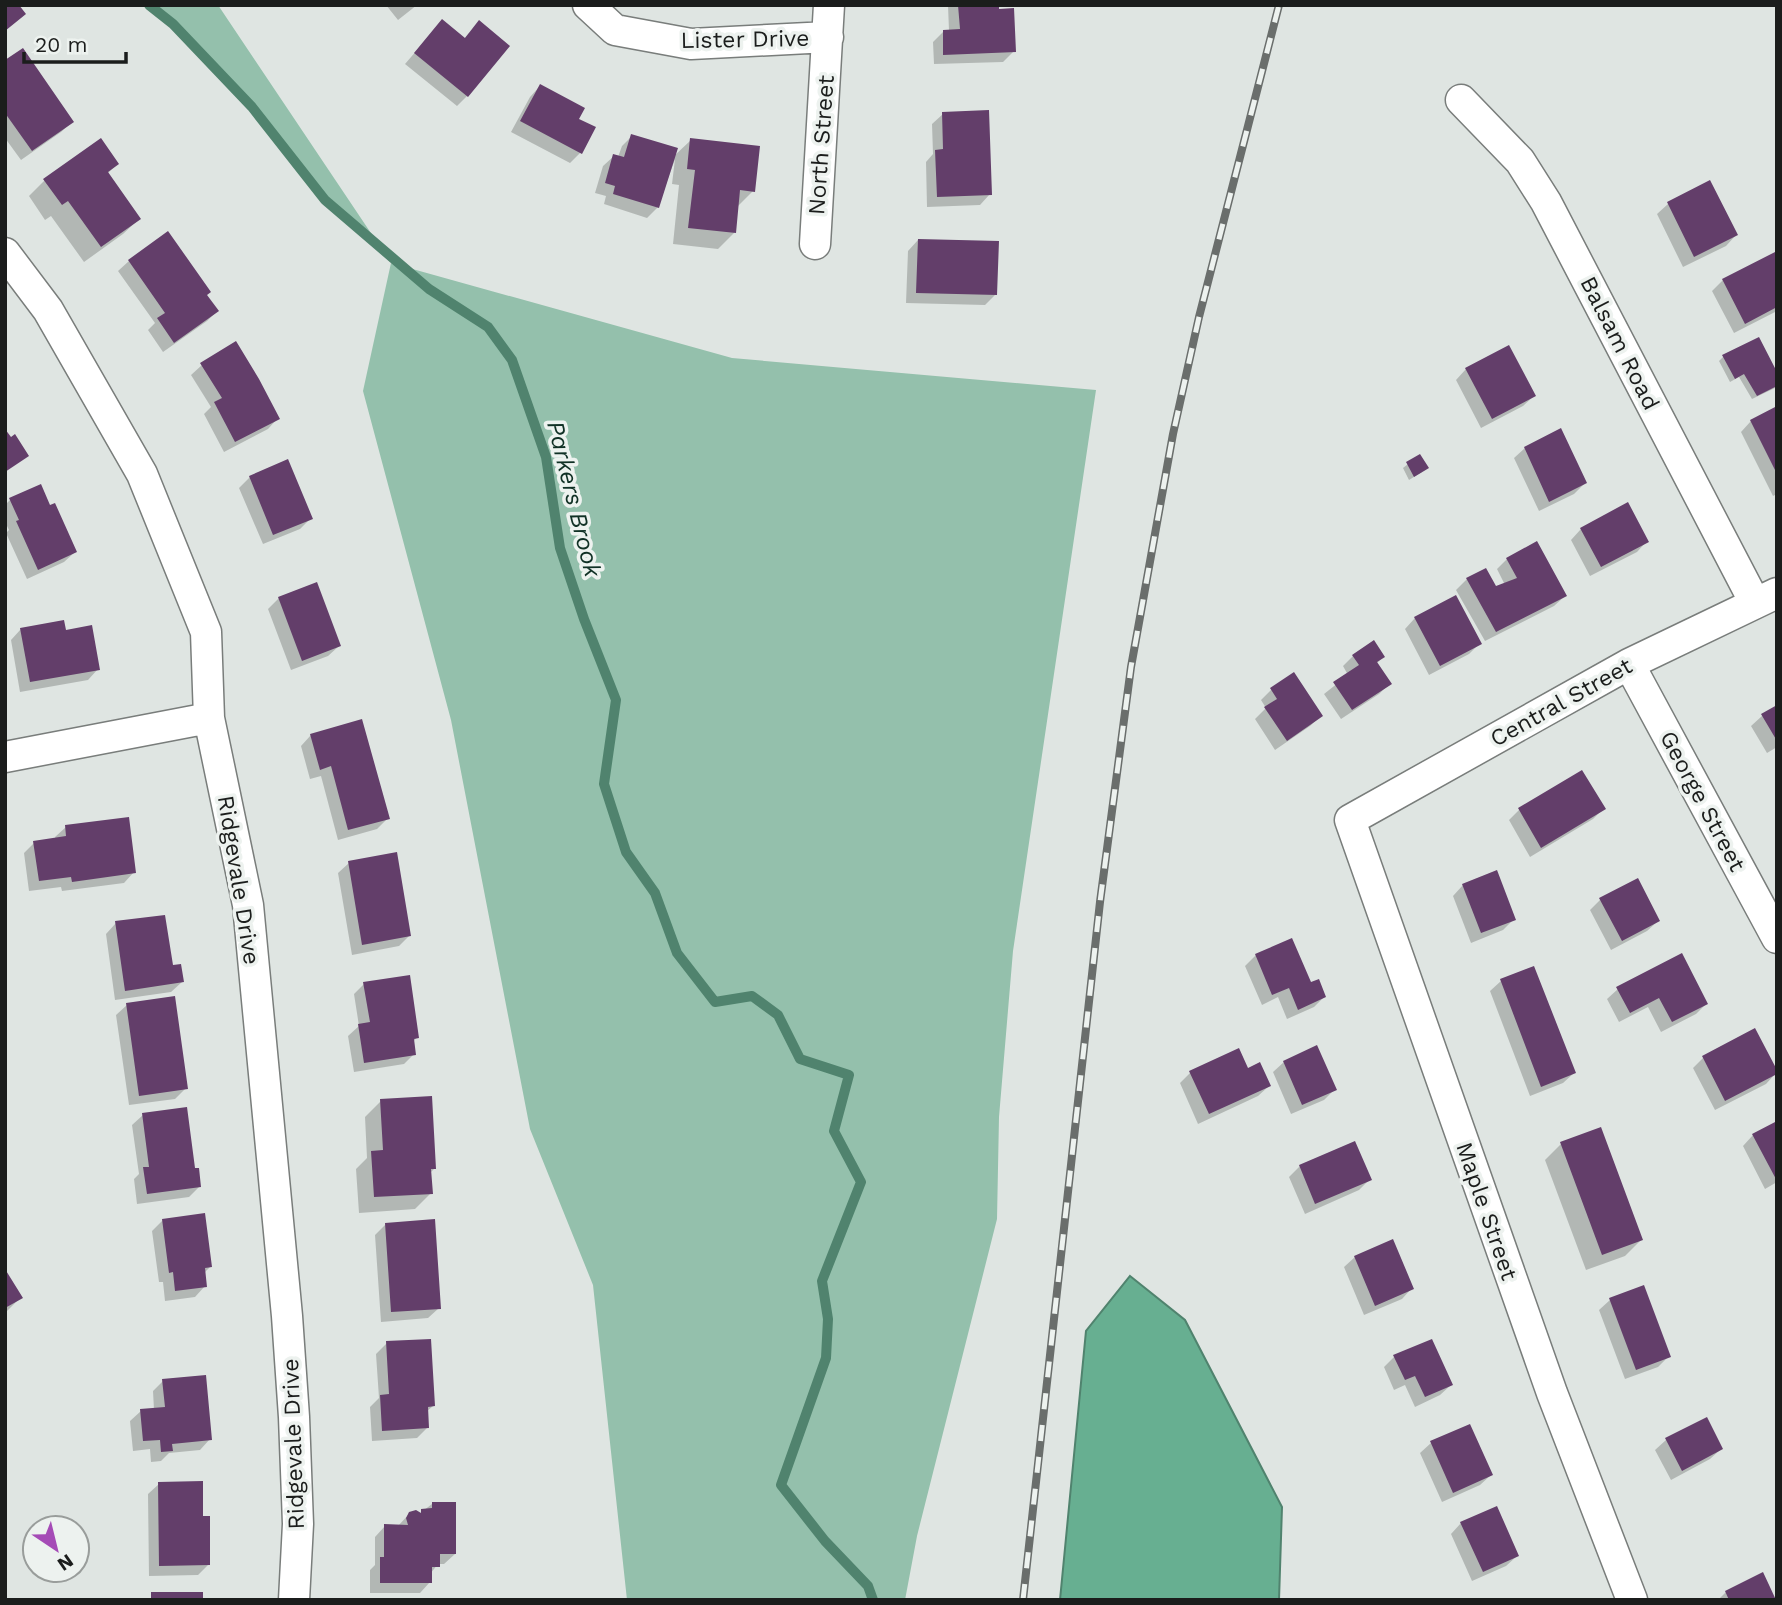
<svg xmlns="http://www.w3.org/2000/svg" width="1782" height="1605" viewBox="0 0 1782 1605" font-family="'Work Sans',sans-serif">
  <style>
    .green { fill: #94c0ac }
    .water { fill: #67af91; stroke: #50836e; stroke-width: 2 }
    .shadow { fill: #0003 }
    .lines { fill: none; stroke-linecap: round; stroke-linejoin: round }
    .stream { stroke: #50836e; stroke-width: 10 }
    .building { fill: #633e6a }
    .street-casing { stroke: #797d7b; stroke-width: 33 }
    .street { stroke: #fff; stroke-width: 30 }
    .rail-casing { stroke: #6a6e6c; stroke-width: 8 }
    .rail { stroke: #edf2ef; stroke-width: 5; stroke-dasharray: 16; stroke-linecap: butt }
    .labels { text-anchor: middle; stroke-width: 7; stroke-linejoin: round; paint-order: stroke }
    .street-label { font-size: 23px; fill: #1b1d1c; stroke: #edf2ef }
    .water-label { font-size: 24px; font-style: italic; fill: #103125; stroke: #edf2ef }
  </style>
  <rect width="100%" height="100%" fill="#dfe5e2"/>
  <path class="green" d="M149,5H218L391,263L732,358L1096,390L1013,951L999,1117L997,1219L917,1536L905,1600H627L593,1285L530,1129L451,720L363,391L391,263L325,200L252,107L173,24Z"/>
  <path class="water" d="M1130,1276L1185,1320L1282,1507L1279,1600H1060L1086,1331Z"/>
  <path class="shadow" d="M386,5H417L398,20Z
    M948,5H997L1014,51L1003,62L934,64L933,42L943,32L949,31Z
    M442,21L464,39L469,33L467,96L457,106L405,64Z
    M5,62L72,122L61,132L21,160L5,138Z
    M540,86L577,119L580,153L570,163L511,132L530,97Z
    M943,114L990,194L980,205L927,207L926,162L933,154L932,124Z
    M632,136L673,157L691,140L753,191L737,207L734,233L718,249L673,244L679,185L672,184L675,159L658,207L647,218L604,204L606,196L595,193L603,166L614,156L618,157L622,146Z
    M117,164L107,174L139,219L123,234L84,262L51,216L45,220L29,196L45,180Z
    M1710,182L1736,235L1726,246L1683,267L1657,214L1668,204Z
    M168,234L217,311L207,321L163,352L148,330L155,323L118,271L129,261Z
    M918,240L995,295L985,305L906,303L908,251Z
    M1777,253V311L1734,333L1712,291L1723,280Z
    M1724,356L1777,376V387L1752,399L1739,377L1730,382L1719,361Z
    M202,365L278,418L268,429L224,452L204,414L211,407L191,375Z
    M1466,369L1534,396L1523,406L1481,428L1456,380Z
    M1777,408V494L1773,496L1741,432L1751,421Z
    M1525,448L1585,483L1574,494L1539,511L1514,458Z
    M1408,464L1422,472L1409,480L1403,468Z
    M250,477L311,518L300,529L263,544L239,488Z
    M10,500L75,552L64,562L27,579L6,533L9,530L5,522V505Z
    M1581,529L1647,541L1637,552L1590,576L1571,540Z
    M1507,559L1565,596L1554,606L1485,641L1456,590L1467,579L1485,570L1496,589L1505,585L1497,569Z
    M279,598L339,646L328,656L291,670L268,609Z
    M1415,618L1479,644L1469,654L1429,675L1405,629Z
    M21,629L64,632L98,669L88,680L20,692L11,640Z
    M1353,656L1383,657L1376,664L1389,684L1379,694L1341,719L1324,694L1348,675L1343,666Z
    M1272,689L1321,716L1310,726L1275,750L1255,719L1266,708L1261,700Z
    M1777,707V747L1767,753L1751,726L1762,716Z
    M311,735L388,818L377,829L338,840L321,776L310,779L301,746Z
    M1581,772L1603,809L1593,819L1530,857L1509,820L1519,810Z
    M66,827L134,872L124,883L62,891L61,887L29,891L24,853L34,843L56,840L55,837Z
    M349,863L409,936L399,946L352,955L338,873Z
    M1463,885L1514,919L1503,930L1471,943L1453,896Z
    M1600,900L1658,921L1647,931L1611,950L1590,910Z
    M116,923L171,967L182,982L171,992L115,1000L106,934Z
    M1291,940L1310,984L1324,997L1314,1007L1287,1019L1278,997L1262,1005L1245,966L1256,955Z
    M1533,968L1574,1073L1563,1083L1530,1096L1490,991L1501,981Z
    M364,984L417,1037L413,1042L414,1054L404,1064L354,1072L348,1036L359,1026L354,994Z
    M1618,989L1706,1004L1696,1014L1661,1032L1648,1007L1619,1022L1607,999Z
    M127,1005L186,1088L175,1099L129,1105L116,1015Z
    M1703,1058L1776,1073L1766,1084L1715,1110L1693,1068Z
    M1284,1062L1335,1089L1324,1100L1291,1114L1273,1072Z
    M1247,1070L1269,1086L1258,1096L1198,1124L1180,1083L1190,1073Z
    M381,1101L435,1168L430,1173L431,1193L415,1209L359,1213L356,1169L367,1158L365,1117Z
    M143,1115L199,1187L189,1197L137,1204L134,1179L139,1174L132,1125Z
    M1777,1123V1182L1765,1189L1743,1146L1753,1135Z
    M1354,1143L1369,1180L1359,1190L1305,1214L1289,1177L1300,1166Z
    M1561,1144L1641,1240L1625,1256L1586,1270L1545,1160Z
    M163,1220L210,1267L204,1273L205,1286L195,1297L165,1301L163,1282H159L152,1231Z
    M386,1224L439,1308L428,1318L381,1322L375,1235Z
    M1355,1257L1412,1288L1402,1299L1364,1315L1344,1267Z
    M5,1272L20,1298L5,1313Z
    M1610,1300L1669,1356L1658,1367L1625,1379L1599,1310Z
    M387,1343L433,1406L426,1412L427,1428L417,1438L372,1441L370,1407L379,1398L376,1354Z
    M1394,1357L1451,1385L1440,1395L1415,1407L1405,1385L1394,1390L1384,1367Z
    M163,1381L210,1439L200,1450L169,1453L161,1461L151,1462L150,1449L133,1451L130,1421L141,1411L154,1410L153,1391Z
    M1706,1419L1721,1449L1710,1459L1671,1480L1655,1450L1666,1440Z
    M1469,1426L1491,1475L1480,1485L1442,1502L1420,1453L1431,1443Z
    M159,1484L201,1518L208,1565L198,1575L149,1576L148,1494Z
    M432,1504L455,1554L444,1564H438L430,1574V1582L420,1593H370V1570L375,1565V1537L385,1526H398L410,1513L419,1514Z
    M1461,1523L1517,1556L1506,1566L1472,1581L1451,1534Z
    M1726,1592L1774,1600H1718Z"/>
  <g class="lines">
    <path class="stream" d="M149,5L173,24L252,107L325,200L429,289L488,327L512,360L546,457L560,548L584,619L616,700L604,784L626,852L655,893L677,953L715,1002L752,996L778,1015L800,1059L849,1075L834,1131L861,1182L822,1281L828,1319L826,1358L781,1485L825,1541L868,1586L873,1600"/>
  </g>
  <path class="building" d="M5,5H19L26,14L5,31Z
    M958,5H999V9L1014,8L1016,52L943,55V30L960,29Z
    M442,19L465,38L479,20L510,46L468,97L414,53Z
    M23,48L74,122L32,151L5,113V60Z
    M540,84L585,108L579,119L596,127L582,154L520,121Z
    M989,110L992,195L937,197L935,150L943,149L942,112Z
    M631,134L678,148L659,208L613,194L615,186L605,183L613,154L624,157Z
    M101,138L119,164L108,172L141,219L101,247L68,201L62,205L43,179Z
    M690,138L760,146L755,192L740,190L736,233L688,228L695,170L687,169Z
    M1710,180L1738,235L1694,257L1667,202Z
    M168,231L211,292L207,295L219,311L174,343L157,318L165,313L128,260Z
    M918,239L999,241L997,295L916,293Z
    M1777,251V307L1745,324L1722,279Z
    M1759,337L1777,372V386L1757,396L1744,374L1735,379L1722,355Z
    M236,341L259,379L280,419L235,442L214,402L222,398L200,363Z
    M1509,345L1536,396L1492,419L1465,368Z
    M1777,406V474L1750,420Z
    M1561,428L1587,483L1549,502L1524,447Z
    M5,429L11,437L15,434L29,456L5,472Z
    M1420,454L1429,468L1414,477L1406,462Z
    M288,459L313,519L273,535L249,476Z
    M41,484L50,505L55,503L77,552L38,570L16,521L19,520L9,498Z
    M1628,502L1649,542L1601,567L1580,528Z
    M1537,541L1567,596L1496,632L1466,578L1486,568L1496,586L1517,578L1506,558Z
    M317,582L341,646L302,661L278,597Z
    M1456,595L1482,644L1440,666L1414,617Z
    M64,620L66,630L92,625L100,670L30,682L20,628Z
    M1374,640L1385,657L1377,662L1392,684L1352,710L1333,682L1359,665L1352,655Z
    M1294,672L1323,716L1287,741L1264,707L1277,699L1270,688Z
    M1777,705V741L1761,714Z
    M362,719L390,819L348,830L331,766L320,770L310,734Z
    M1582,770L1606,809L1541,848L1518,808Z
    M129,817L136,873L72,882L71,877L39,881L33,841L66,836L65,825Z
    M397,852L411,936L362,945L348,861Z
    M1497,870L1516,920L1481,933L1462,884Z
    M1638,878L1660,921L1622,941L1599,898Z
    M165,915L173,965L181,964L184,982L125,991L115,921Z
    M1292,938L1311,982L1319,979L1326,997L1298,1010L1289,988L1272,995L1255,954Z
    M1682,953L1708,1004L1672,1022L1659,998L1630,1013L1616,987Z
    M1534,966L1576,1073L1541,1087L1500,979Z
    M410,975L419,1038L414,1039L416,1055L364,1063L358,1024L370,1022L363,982Z
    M175,996L188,1089L139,1096L126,1003Z
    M1755,1028L1777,1070V1074L1725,1101L1702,1056Z
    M1317,1045L1337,1090L1302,1105L1283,1061Z
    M1239,1048L1248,1068L1260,1062L1271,1086L1209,1114L1189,1071Z
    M432,1096L436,1169H431L433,1194L374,1197L371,1151L383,1150L380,1099Z
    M187,1107L195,1168H199L201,1187L147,1194L143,1167H149L142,1113Z
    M1777,1121V1181L1752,1134Z
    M1601,1127L1643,1240L1602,1255L1560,1142Z
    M1355,1141L1372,1180L1315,1204L1299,1165Z
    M205,1213L212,1267L205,1268L207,1287L175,1291L173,1272L169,1273L162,1219Z
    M435,1219L441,1309L391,1312L385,1223Z
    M1393,1239L1414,1289L1375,1306L1354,1256Z
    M5,1269L23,1298L5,1308Z
    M1644,1285L1671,1357L1636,1370L1609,1298Z
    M431,1339L435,1406L428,1407L429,1428L382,1431L380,1395L389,1394L386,1341Z
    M1432,1339L1453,1385L1425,1397L1415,1376L1405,1380L1393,1355Z
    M206,1375L212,1440L172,1444L173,1451L161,1452L160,1440L143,1441L140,1409L165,1407L162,1379Z
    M1707,1417L1723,1449L1682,1471L1665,1438Z
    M1470,1424L1493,1475L1453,1493L1430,1441Z
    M203,1481V1516H210V1565L159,1566L158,1482Z
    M432,1502H456V1554H440V1567H432V1583H380V1557H384V1524L408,1525L406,1518L409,1512L416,1510L421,1513V1509L432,1508Z
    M1497,1506L1519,1556L1483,1572L1460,1522Z
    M1763,1572L1776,1600H1729L1725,1591Z
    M151,1592H203V1600H151Z"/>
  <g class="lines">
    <g class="street-casing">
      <path id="street" d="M588,5L615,30L691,44L828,37
        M1461,100L1520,161L1546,202L1755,603
        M815,244L829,5
        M5,253L48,310L142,474L206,632L209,718L248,905L287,1316L294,1417L298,1524L294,1600
        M1629,664L1777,938
        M5,757L209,718
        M1632,1600L1552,1393L1350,820L1629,664L1777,593"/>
    </g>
    <use href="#street" class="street"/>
    <g class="rail-casing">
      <path id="rail" d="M1023,1600L1100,902L1131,667L1173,434L1199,317L1279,5"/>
    </g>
    <use href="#rail" class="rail"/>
  </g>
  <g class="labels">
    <g class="street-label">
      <text transform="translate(745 39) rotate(-1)" y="8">Lister Drive</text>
      <text transform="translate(821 145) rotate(-86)" y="8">North Street</text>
      <text transform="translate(1620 343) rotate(63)" y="8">Balsam Road</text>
      <text transform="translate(1561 702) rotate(-29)" y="8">Central Street</text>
      <text transform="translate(1703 801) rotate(62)" y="8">George Street</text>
      <text transform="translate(239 880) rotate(81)" y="8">Ridgevale Drive</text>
      <text transform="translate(1487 1211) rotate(71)" y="8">Maple Street</text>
      <text transform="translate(293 1444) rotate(-92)" y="8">Ridgevale Drive</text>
    </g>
    <g class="water-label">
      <text transform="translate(574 499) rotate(76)" y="8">Parkers Brook</text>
    </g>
  </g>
  <rect width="1782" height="1605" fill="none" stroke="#1b1d1c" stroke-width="14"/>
  <g transform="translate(56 1549) rotate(145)"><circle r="33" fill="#edf2ef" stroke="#999d9b" stroke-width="2"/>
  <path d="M0-5L12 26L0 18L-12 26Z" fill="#a54bb6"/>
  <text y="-10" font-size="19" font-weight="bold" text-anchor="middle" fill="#1b1d1c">N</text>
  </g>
  <path d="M24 52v10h102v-10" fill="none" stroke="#1b1d1c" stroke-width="3.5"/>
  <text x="35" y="52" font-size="21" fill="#1b1d1c" stroke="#edf2ef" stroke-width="5" paint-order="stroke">20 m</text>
</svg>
